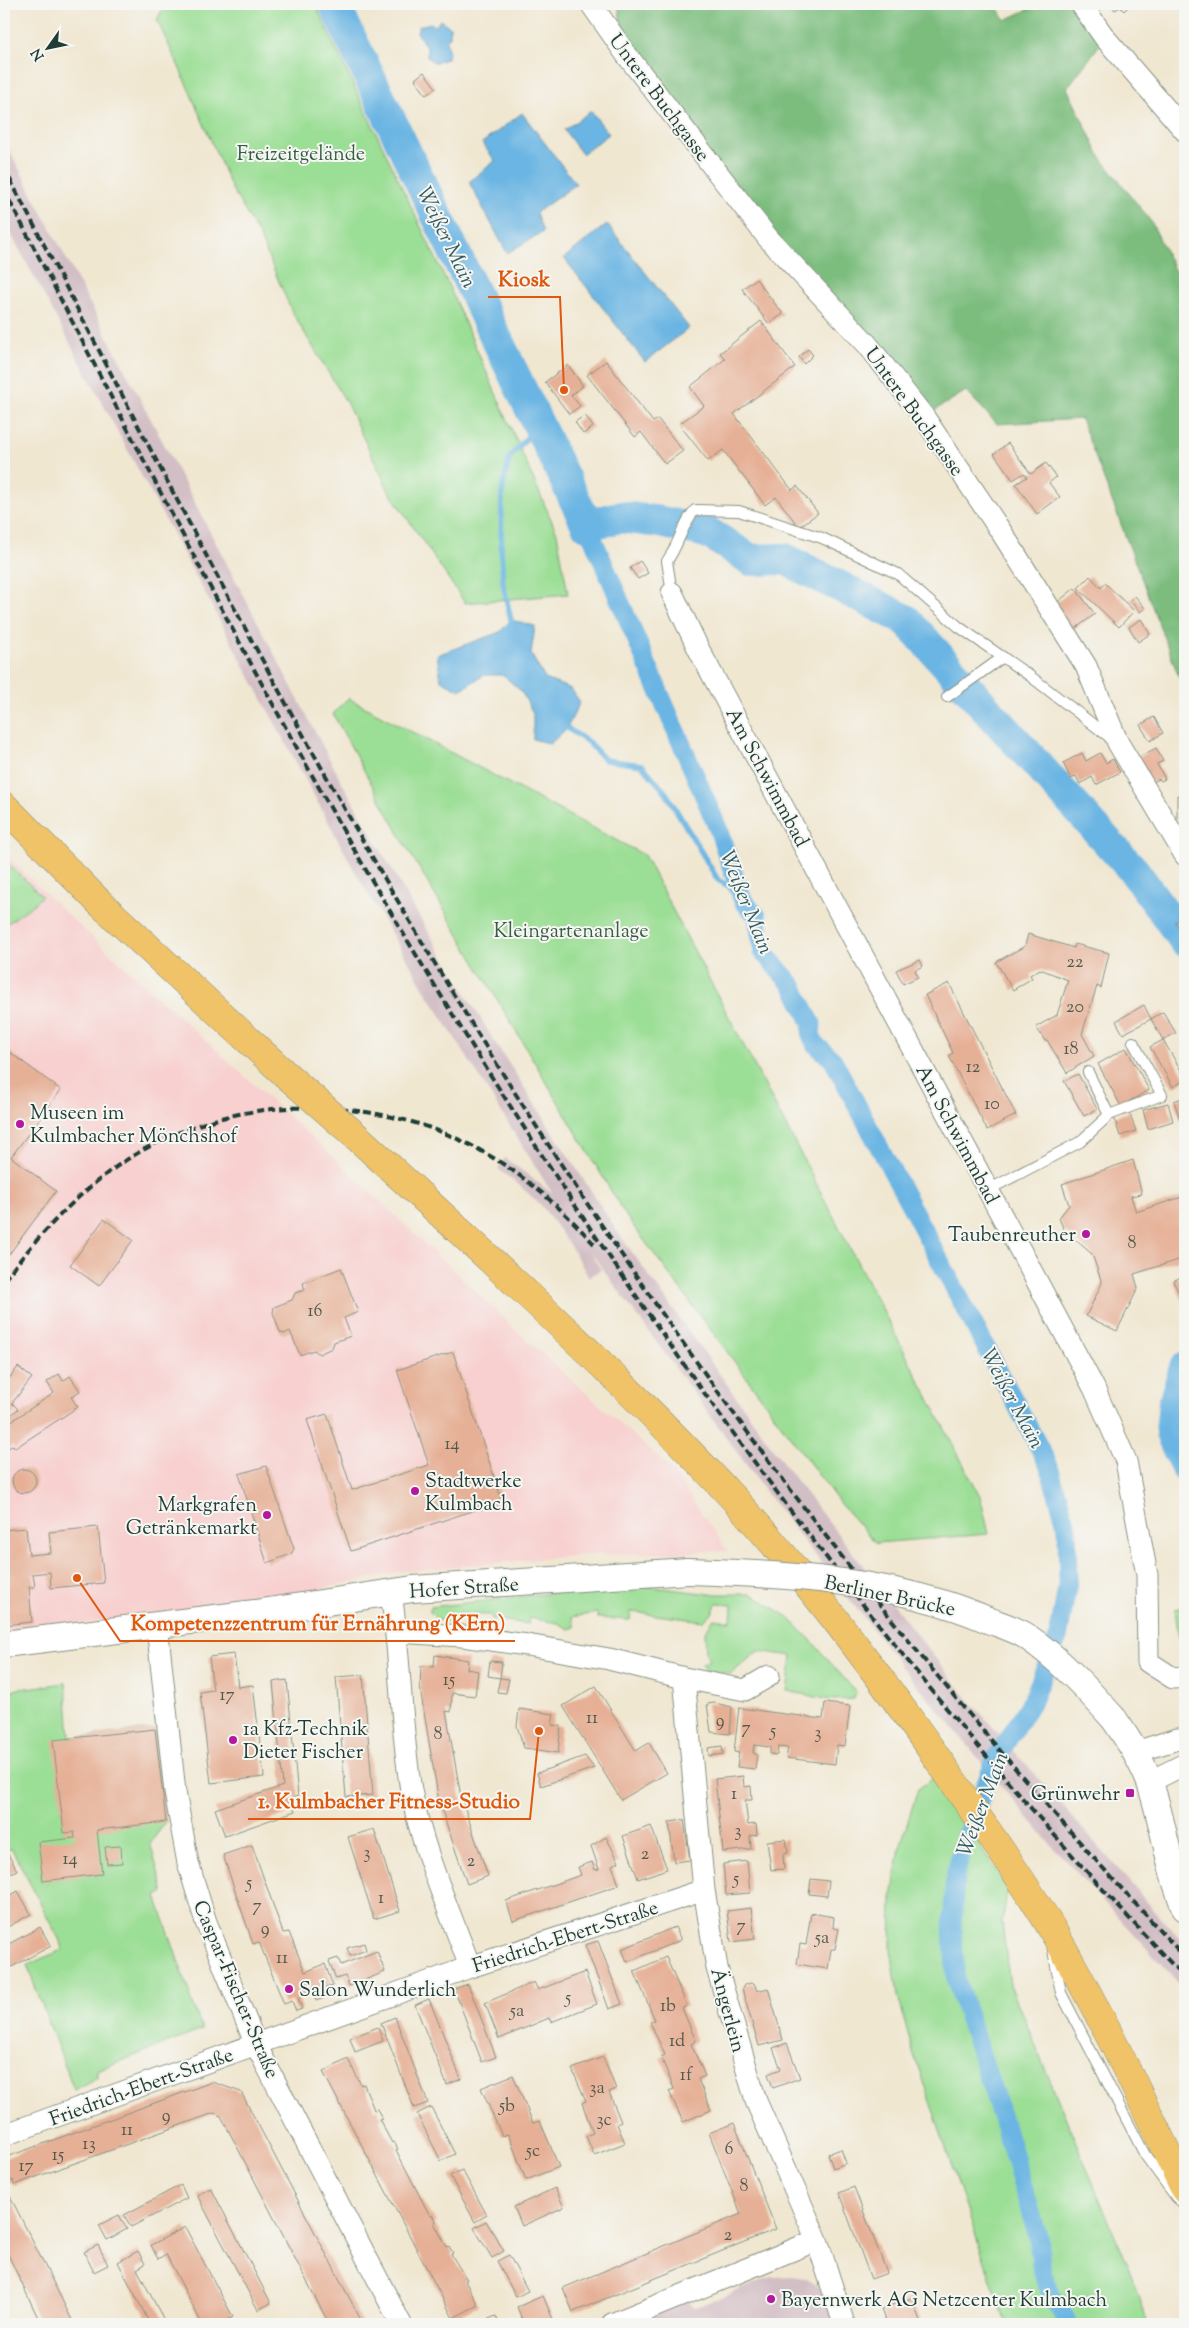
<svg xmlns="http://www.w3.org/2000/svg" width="1189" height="2328" viewBox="0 0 1189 2328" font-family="'Sorts Mill Goudy',serif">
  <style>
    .built { fill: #f7d0cf }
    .industrial { fill: #d2bec5 }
    .green { fill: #9bde95; stroke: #5d8e64 }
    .forest { fill: #7cbd7e; stroke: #4e7d59 }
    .water { fill: #6ab5e3; stroke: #44798c }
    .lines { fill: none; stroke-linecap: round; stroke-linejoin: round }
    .stream { stroke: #6ab5e3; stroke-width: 5.5 }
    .canal { stroke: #6ab5e3; stroke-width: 19 }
    .river { stroke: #6ab5e3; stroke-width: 32 }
    .building { fill: #e6b096 }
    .service-casing { stroke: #889282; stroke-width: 12 }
    .minor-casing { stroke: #889282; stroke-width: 23 }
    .tertiary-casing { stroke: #889282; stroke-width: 28 }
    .trunk-casing { stroke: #889282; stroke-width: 29 }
    .service { stroke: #fff; stroke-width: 10 }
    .minor { stroke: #fff; stroke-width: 21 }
    .tertiary { stroke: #fff; stroke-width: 26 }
    .trunk { stroke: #f0c369; stroke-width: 28 }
    .rail { stroke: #1f3d34; stroke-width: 4; stroke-dasharray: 8 4; stroke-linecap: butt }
    .tertiary-bridge-casing { stroke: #889282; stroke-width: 28; stroke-linecap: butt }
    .trunk-bridge-casing { stroke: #889282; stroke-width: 29; stroke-linecap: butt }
    .tertiary-bridge { stroke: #fff; stroke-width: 26 }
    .trunk-bridge { stroke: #f0c369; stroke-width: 28 }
    .poi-dot { fill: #b5179e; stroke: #f6f6f2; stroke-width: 2 }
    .labels { text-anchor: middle; stroke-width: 4; stroke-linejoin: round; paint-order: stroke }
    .number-label { font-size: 18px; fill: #515a4c }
    .street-label { font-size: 20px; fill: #1f3d34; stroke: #f6f6f2 }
    .park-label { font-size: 20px; fill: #385d47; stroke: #f6f6f2 }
    .poi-label { font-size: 20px; fill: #1f3d34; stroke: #f6f6f2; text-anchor: start }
    .water-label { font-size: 21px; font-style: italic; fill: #325b60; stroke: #f6f6f2 }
    .leader { fill: none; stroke: #de580e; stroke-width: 2 }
    .callout-dot { fill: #de580e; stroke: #f6f6f2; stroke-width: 2 }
    .callout-label { font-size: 21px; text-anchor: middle; font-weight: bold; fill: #de580e; stroke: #f6f6f2; stroke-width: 4; stroke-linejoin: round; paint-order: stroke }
  </style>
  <rect width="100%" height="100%" fill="#f6f6f2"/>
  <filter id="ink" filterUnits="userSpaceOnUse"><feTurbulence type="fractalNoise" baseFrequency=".02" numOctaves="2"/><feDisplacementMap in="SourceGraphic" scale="10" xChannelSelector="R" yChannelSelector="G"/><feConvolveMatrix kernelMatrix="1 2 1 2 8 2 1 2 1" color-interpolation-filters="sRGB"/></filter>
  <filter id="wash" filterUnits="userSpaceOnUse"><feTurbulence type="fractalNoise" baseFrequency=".0096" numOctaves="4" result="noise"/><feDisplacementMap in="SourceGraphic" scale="20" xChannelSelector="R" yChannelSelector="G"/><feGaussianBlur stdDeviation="1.12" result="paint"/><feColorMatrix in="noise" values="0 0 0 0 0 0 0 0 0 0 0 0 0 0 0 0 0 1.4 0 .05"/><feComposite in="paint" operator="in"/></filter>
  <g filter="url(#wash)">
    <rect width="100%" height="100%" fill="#f0e7d1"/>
    <path class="built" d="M4,853L66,913L330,1154L531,1344L670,1468L728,1551L584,1555L398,1572L281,1597L4,1634Z"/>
    <path class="industrial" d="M4,140L340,779L421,920L496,1044L619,1234L797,1482L962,1692L1185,1945V1990L1046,1839L907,1673L772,1500L589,1250L601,1270L589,1277L567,1241L541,1205L519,1185L498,1169L505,1158L552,1193L428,995L357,875L4,221Z
      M791,2276L806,2278L817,2285L826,2298L836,2324H628L688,2300L694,2308L771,2277Z"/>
    <path class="green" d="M165,4H315L447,282L557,533L568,594L465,603L390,493L345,400L292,312L259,235L232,189L179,67L157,20Z
      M348,698L644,855L980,1496L989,1534L876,1543L841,1505L626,1216L403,841L333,714Z
      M4,860L42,896L30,907L4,926Z
      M615,1586L654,1587L710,1594H752L787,1616L809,1638L856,1692L854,1699L830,1700L787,1691L792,1656L758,1651L731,1674L705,1670L701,1663L709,1661L706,1653L705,1631L714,1619L731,1621L732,1605L716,1604L713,1612L704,1621L631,1612L630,1620L598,1618L597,1613L572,1617L575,1627L569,1629L558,1623L529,1618L528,1624L492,1619L491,1615L459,1614L457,1622L438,1620L430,1612V1607Z
      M1185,1607V1646L1180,1647L1175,1609Z
      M66,1683L70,1738L155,1729L166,1822L150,1843L164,1893L156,1896L202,2030L97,2070V2077L74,2090L27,1965L62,1950L60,1941L12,1849L4,1850V1691Z
      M934,1777L1008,1888L1002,1923L1010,1985L1129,2269L1148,2324H1006L912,2049L898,1996L891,1949L892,1898L900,1847L918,1789Z"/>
    <path class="forest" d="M618,4H995L1005,20L1040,4H1081L1105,38L1067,88L1099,155L1152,223L1185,293V693L1081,419L997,424L966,391L924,417L626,54Z"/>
    <path class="water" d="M440,20L450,27V37L446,40L449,54L446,59L435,63L427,57V48L417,33L419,26L431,23L435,27Z
      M591,111L609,134L582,154L564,130Z
      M522,113L576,184L536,213L543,232L507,253L469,182L495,161L482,143Z
      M607,224L689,328L645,362L564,258Z
      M511,620L535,626L531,654L545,679L571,689L580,702L567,728L550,744L533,739V713L521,691L503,675H484L460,690L441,680L437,655L500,632Z"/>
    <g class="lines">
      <path class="stream" d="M511,620L503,584L501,547L502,492L509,458L538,425
        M567,728L588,742L605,760L642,765L666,793L718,880L740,893"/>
      <path class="canal" d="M587,525L717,826L743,901L757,916L763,952L793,986L812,1024L811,1035L816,1045L833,1060L1048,1464L1067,1527L1068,1583L1058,1638L1032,1701L995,1760L966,1837L955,1876L952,1926L956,1980L1003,2121L1038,2236L1042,2273L1056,2304L1069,2324"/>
      <path class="river" d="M334,4L587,525L620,517L661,522L707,532L751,560L785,559L906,620L1134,871L1185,941
        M1185,1368L1174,1403L1171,1433L1185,1465"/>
    </g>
    <g id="blocks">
      <path class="building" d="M1110,4H1125L1128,7L1124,11L1120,7L1115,10Z
        M424,72L436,88L426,95L415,79Z
        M756,279L783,314L769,324L742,289Z
        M761,321L795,367L734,414L792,490L797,486L818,513L799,527L776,497L765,505L723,450L708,461L679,424L704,406L690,387L725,359L720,353Z
        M808,349L813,355L804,364L799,357Z
        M606,361L653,422L658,419L683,451L665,464L641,432L635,437L587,375Z
        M568,365L583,386L571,395L580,406L569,414L545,382Z
        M585,415L593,427L583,434L575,422Z
        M1008,443L1031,474L1046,463L1056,477L1049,483L1060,497L1037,514L1016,484L1027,477L1024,473L1013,480L994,454Z
        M640,561L648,573L638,579L630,568Z
        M1090,576L1101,588L1105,583L1134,611L1119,627L1078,588Z
        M1075,588L1095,614L1071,632L1055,604Z
        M1135,596L1145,608L1140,612L1130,600Z
        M1141,619L1150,634L1138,642L1129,627Z
        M1154,717L1163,733L1150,741L1140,725Z
        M1156,748L1163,761L1157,764L1165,779L1161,781L1159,779L1146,786L1133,760Z
        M1082,753L1086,761L1100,753L1106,763L1113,759L1120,772L1096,785L1092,777L1080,784L1076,776L1071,779L1063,763Z
        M1177,795H1185V831H1177Z
        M1185,918V935L1175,922Z
        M1028,934L1074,948L1075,944L1109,953L1101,988L1097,986L1082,1034L1094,1056L1067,1073L1047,1040L1045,1041L1036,1027L1057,1015L1068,980L1040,969L1030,975L1032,978L1013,990L996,962L1025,946Z
        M920,960L923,966L915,970L918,977L903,984L896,970Z
        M949,983L1016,1115L987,1130L949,1056L953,1053L925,995Z
        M1144,1005L1151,1019L1163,1012L1176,1033L1163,1040L1151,1019L1123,1034L1116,1021Z
        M1163,1040L1185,1077V1080L1173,1087L1150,1047Z
        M4,1048L61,1090L11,1157L56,1191L4,1261Z
        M1126,1048L1149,1090L1121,1106L1098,1064Z
        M1078,1074L1097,1109L1084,1116L1064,1081Z
        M1185,1097V1117L1180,1119L1174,1101Z
        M1168,1103L1173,1121L1148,1129L1143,1110Z
        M1129,1112L1136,1131L1120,1136L1114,1117Z
        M1133,1160L1142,1194L1131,1196L1136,1212L1185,1196V1258L1134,1274L1138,1288L1117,1331L1086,1316L1102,1283L1092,1254L1064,1230L1059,1218L1069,1205L1062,1184Z
        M104,1219L133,1240L99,1286L70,1265Z
        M341,1268L358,1312L344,1318L351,1336L334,1342L332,1348L319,1354L314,1350L300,1355L290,1331L284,1334L280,1332L273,1313L274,1307L292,1300L295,1293L305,1290L303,1283Z
        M1185,1275V1305L1173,1281Z
        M453,1352L502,1501L351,1551L307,1420L327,1414L352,1490L429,1465L397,1370Z
        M18,1367L32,1378L12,1403L18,1409L4,1421V1385Z
        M59,1374L63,1381L70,1376L80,1391L71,1397L78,1407L15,1448L13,1445L4,1451V1426L54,1393L47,1382Z
        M266,1466L294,1549L291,1554L267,1563L239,1474Z
        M12 1481a12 12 0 1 1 24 0a12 12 0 1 1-24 0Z
        M98,1527L104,1583L51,1588L50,1572L33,1574L35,1587H29L32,1622L4,1625V1587L8,1586L4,1559V1530L26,1528L29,1555L51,1553L49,1532Z
        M234,1654L238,1687L253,1685L264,1777L211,1783L200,1692L213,1690L209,1657Z
        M435,1655L468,1660L467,1669L478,1671L475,1696L452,1693L451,1712L446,1711L461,1797L488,1876L467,1884L439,1802L420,1688L421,1666L434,1667Z
        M490,1661L502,1662L500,1678L509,1679L506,1693L497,1692L500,1678L488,1676Z
        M363,1675L373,1795L346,1797L336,1677Z
        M287,1680L298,1796L291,1798L295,1811L225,1836L215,1809L283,1786L273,1682Z
        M596,1686L636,1751L649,1743L667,1773L621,1800L563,1706Z
        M714,1703L732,1707L730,1734L711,1732L707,1704Z
        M825,1703L850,1706L845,1746L837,1745L835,1764L786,1758L788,1748L778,1747L777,1755L770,1754V1747L754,1745L753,1753L757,1754L755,1769L737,1767L739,1753L734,1752L739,1708L823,1719Z
        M519,1709L554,1714L552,1725L561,1726L558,1753L524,1748L517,1726Z
        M155,1729L166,1822L97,1830L102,1874L43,1881L38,1842L75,1838L74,1832L64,1833L53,1740Z
        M722,1746L723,1754L709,1756L708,1748Z
        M585,1756L594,1768L541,1786L537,1773Z
        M743,1776L744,1787L751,1786L752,1800H745L748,1825L756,1824L757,1835L750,1836L751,1849L723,1852L715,1779Z
        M684,1820L690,1860L674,1862L669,1822Z
        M651,1826L667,1869L638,1879L623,1836Z
        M374,1829L400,1911L374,1919L348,1837Z
        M606,1837L619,1862L612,1865L619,1885L513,1921L506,1901L581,1875L578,1867L592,1862L595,1870L599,1869L591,1846Z
        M786,1839L788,1853L783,1854L784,1869L771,1870L767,1841Z
        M252,1845L283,1933L289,1932L305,1972L325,1964L333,1986L326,1988L329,1996L316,2001L313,1992L298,1998L302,2009L296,2011L292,2001L284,2004L259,1942L253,1944L223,1855Z
        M121,1846L122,1863L107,1864L105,1847Z
        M8,1854L17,1870L4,1877V1856Z
        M747,1861L750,1893L726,1895L723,1864Z
        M811,1879L829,1881L827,1896L809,1894Z
        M18,1891L31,1914L4,1929V1899Z
        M751,1908L755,1939L731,1942L727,1911Z
        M811,1913L834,1917L833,1928L839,1929L835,1949H831L828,1969L797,1964L800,1944L806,1945Z
        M40,1927L51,1946L4,1971V1954L8,1952L5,1946Z
        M675,1927L681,1940L627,1962L622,1949Z
        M598,1941L622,2004L609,2009L585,1945Z
        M364,1943L366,1950L350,1956L347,1948Z
        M377,1951L385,1972L349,1986L345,1976L336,1979L329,1961L338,1958L341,1965Z
        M666,1957L687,2006L682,2008L696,2041L691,2044L705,2076L698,2079L711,2110L683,2122L669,2091L674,2089L661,2057L665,2055L650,2022L655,2020L634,1971Z
        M585,1972L597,2004L551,2022L549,2018L499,2039L485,2003L534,1982L538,1990Z
        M751,1983L755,1985L757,1991L768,1988L783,2040L759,2046L742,1989L744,1985Z
        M468,1984L496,2057L482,2062L454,1989Z
        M429,1999L461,2079L447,2085L415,2005Z
        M395,2017L428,2103L414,2108L381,2023Z
        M378,2027L383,2041L355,2052L350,2038Z
        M787,2043L800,2078L773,2088L768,2074L781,2069L773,2048Z
        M603,2057L616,2089L609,2092L621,2122L617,2124L625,2143L594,2155L586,2136L593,2133L582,2103L586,2101L572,2069Z
        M348,2059L361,2085L364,2084L374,2110L377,2109L382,2118L379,2119L392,2143L394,2142L398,2149L396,2150L430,2216L432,2215L436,2222L434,2223L447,2247L449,2246L453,2253L451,2254L467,2280L465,2281L478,2305L453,2318L323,2072Z
        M513,2075L533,2123L540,2121L559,2167L526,2180L508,2134L502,2136L481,2088Z
        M212,2082L241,2092L362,2322L357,2324H329L221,2116L214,2113L14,2185L13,2180L5,2186L74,2324H41L4,2246V2158Z
        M431,2107L455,2154L441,2161L417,2114Z
        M734,2123L776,2229L573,2312L563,2288L741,2214L709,2133Z
        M841,2149L846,2163L833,2168L828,2154Z
        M462,2170L487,2215L475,2222L450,2176Z
        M181,2185L187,2198L131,2227L124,2215Z
        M854,2187L887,2273L871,2279L839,2193Z
        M211,2188L271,2303L258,2310L197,2195Z
        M555,2188L564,2207L522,2226L514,2207Z
        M119,2215L127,2229L107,2240L99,2225Z
        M486,2221L504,2251L492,2258L474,2228Z
        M185,2227L233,2317L220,2324H202L166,2254L158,2259L151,2245Z
        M98,2245L108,2265L94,2272L84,2252Z
        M138,2251L145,2264L137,2269L166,2324H150L118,2262Z
        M509,2255L528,2291L516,2297L497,2261Z
        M543,2296L555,2324H524L517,2307Z
        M912,2298L921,2324H886L881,2309Z
        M496,2316L499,2324H482L481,2322Z"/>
    </g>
  </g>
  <g filter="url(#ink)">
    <use href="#blocks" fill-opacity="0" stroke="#889282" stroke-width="1"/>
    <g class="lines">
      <g class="service-casing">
        <path id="service" d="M672,593L667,561C679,545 682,524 695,510L739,511L822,538L898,574L959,627L1030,676L1112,739
          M947,697L1003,657
          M1088,1072L1109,1115
          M988,1190L1080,1142L1109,1115L1162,1095L1133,1042
          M1053,1950L1061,1993L1145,2155L1176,2197L1185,2205"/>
      </g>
      <g class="minor-casing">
        <path id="minor" d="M591,4L626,54L768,238L867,344L924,417L1002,533L1086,666L1118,743L1185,855
          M1081,4L1105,38L1185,131
          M672,593L698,648L1094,1388L1126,1461L1147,1575L1148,1662L1173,1678L1185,1677
          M391,1593C401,1658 400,1725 411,1790C422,1850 449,1909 470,1967
          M157,1626L175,1792L188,1863L206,1922L256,2045L401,2324
          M397,1632L462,1636L527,1645L609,1659L684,1678L745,1690L769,1676
          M684,1678L704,1890L717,1968L756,2101L817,2240L844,2324
          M1136,1752L1177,1739H1185
          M1149,1782L1185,1764
          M4,2135L470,1967L704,1890
          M612,2324L817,2240"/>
      </g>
      <g class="tertiary-casing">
        <path id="tertiary" d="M4,1644L255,1613L413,1589L688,1571
          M1114,1719C1128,1739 1141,1759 1150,1783C1164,1824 1168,1867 1185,1908"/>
      </g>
      <g class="trunk-casing">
        <path id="trunk" d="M4,806L100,903L284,1073
          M357,1137C485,1255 615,1371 734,1499C819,1592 899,1701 970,1806C997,1845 1025,1884 1049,1924C1099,2010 1142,2100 1185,2190"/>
      </g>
      <use href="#service" class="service"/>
      <use href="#minor" class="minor"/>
      <use href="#tertiary" class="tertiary"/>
      <use href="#trunk" class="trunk"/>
      <path class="rail" d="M4,168C136,420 264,675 409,920C628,1291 889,1643 1185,1957
        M4,190C134,439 259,692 403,933C627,1306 885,1662 1185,1978
        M4,1280C40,1234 81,1188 131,1157C188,1122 251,1105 318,1108C433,1111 518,1159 594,1244"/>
      <g class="tertiary-bridge-casing">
        <path id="tertiary-bridge" d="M688,1571C787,1574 896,1580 988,1620C1001,1625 1015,1629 1026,1636C1060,1659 1087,1689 1114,1719"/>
      </g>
      <g class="trunk-bridge-casing">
        <path id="trunk-bridge" d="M284,1073L357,1137"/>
      </g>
      <use href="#tertiary-bridge" class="tertiary-bridge"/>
      <use href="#trunk-bridge" class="trunk-bridge"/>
    </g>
  </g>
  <g class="poi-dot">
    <circle cx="20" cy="1124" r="5"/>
    <circle cx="1086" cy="1234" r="5"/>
    <circle cx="415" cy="1491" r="5"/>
    <circle cx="267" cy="1515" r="5"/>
    <circle cx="233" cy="1740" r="5"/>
    <rect x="1125" y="1788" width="10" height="10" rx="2.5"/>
    <circle cx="289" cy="1989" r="5"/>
    <circle cx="771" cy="2299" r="5"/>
  </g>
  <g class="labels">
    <g class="number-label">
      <text x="1075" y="967">22</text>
      <text x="1075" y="1012">20</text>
      <text x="1071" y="1054">18</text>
      <text x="973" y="1072">12</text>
      <text x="992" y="1109">10</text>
      <text x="1132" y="1248">8</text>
      <text x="315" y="1316">16</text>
      <text x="452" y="1449">14</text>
      <text x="449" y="1685">15</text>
      <text x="227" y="1700">17</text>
      <text x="592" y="1723">11</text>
      <text x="720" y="1726">9</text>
      <text x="746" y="1733">7</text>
      <text x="773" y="1736">5</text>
      <text x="818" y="1738">3</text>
      <text x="438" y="1739">8</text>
      <text x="734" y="1799">1</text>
      <text x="738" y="1836">3</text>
      <text x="367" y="1858">3</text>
      <text x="645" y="1859">2</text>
      <text x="70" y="1864">14</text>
      <text x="471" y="1866">2</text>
      <text x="736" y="1884">5</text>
      <text x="249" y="1888">5</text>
      <text x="381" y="1903">1</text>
      <text x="257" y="1911">7</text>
      <text x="741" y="1931">7</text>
      <text x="265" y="1934">9</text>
      <text x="822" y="1943">5a</text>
      <text x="282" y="1963">11</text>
      <text x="568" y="2003">5</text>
      <text x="668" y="2011">1b</text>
      <text x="517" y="2016">5a</text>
      <text x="677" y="2046">1d</text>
      <text x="686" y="2080">1f</text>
      <text x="597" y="2093">3a</text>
      <text x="507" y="2111">5b</text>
      <text x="166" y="2121">9</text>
      <text x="604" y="2125">3c</text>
      <text x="127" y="2135">11</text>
      <text x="89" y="2149">13</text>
      <text x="729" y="2154">6</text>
      <text x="533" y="2156">5c</text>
      <text x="58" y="2160">15</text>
      <text x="26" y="2171">17</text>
      <text x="744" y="2191">8</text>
      <text x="728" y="2240">2</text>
    </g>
    <g class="street-label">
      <text transform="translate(660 97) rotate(53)" y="7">Untere Buchgasse</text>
      <text transform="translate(915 411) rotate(54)" y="7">Untere Buchgasse</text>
      <text transform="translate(768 777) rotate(62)" y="7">Am Schwimmbad</text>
      <text transform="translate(958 1134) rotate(62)" y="7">Am Schwimmbad</text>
      <text transform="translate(464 1587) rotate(-4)" y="7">Hofer Straße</text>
      <text transform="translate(890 1595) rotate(12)" y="7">Berliner Brücke</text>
      <text transform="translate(565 1936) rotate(-18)" y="7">Friedrich-Ebert-Straße</text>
      <text transform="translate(237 1989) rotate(67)" y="7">Caspar-Fischer-Straße</text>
      <text transform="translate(729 2010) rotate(75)" y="7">Ängerlein</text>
      <text transform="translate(141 2086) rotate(-20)" y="7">Friedrich-Ebert-Straße</text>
    </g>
    <g class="park-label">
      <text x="301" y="160">Freizeitgelände</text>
      <text x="571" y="937">Kleingartenanlage</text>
    </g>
    <g class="poi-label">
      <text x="30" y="1119">Museen im<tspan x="30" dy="23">Kulmbacher Mönchshof</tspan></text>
      <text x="1076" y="1241" text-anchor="end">Taubenreuther</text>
      <text x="425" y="1487">Stadtwerke<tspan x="425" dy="23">Kulmbach</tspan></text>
      <text x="257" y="1511" text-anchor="end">Markgrafen<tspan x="257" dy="23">Getränkemarkt</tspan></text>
      <text x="243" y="1735">1a Kfz-Technik<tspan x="243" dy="23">Dieter Fischer</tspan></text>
      <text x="1120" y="1800" text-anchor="end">Grünwehr</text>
      <text x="299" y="1996">Salon Wunderlich</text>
      <text x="781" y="2306">Bayernwerk AG Netzcenter Kulmbach</text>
    </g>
    <g class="water-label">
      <text transform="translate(447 237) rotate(64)" y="7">Weißer Main</text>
      <text transform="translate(747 902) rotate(68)" y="7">Weißer Main</text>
      <text transform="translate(1013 1398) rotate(62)" y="7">Weißer Main</text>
      <text transform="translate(982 1804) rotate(-69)" y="7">Weißer Main</text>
    </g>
  </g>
  <path class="leader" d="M564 390L560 297H488M77 1578L120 1641H515M539 1731L530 1819H248"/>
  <g class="callout-dot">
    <circle cx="564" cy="390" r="5"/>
    <circle cx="77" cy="1578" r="5"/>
    <circle cx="539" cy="1731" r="5"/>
  </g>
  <g class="callout-label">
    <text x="524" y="286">Kiosk</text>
    <text x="318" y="1630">Kompetenzzentrum für Ernährung (KErn)</text>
    <text x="389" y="1808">1. Kulmbacher Fitness-Studio</text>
  </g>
  <rect width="1189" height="2328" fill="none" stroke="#f6f6f2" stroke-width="20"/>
  <g transform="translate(48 48) rotate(237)" stroke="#f6f6f2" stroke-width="4" paint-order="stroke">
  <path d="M0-4L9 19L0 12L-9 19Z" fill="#1f3d34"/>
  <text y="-8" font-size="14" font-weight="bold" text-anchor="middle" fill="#1f3d34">N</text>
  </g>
</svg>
